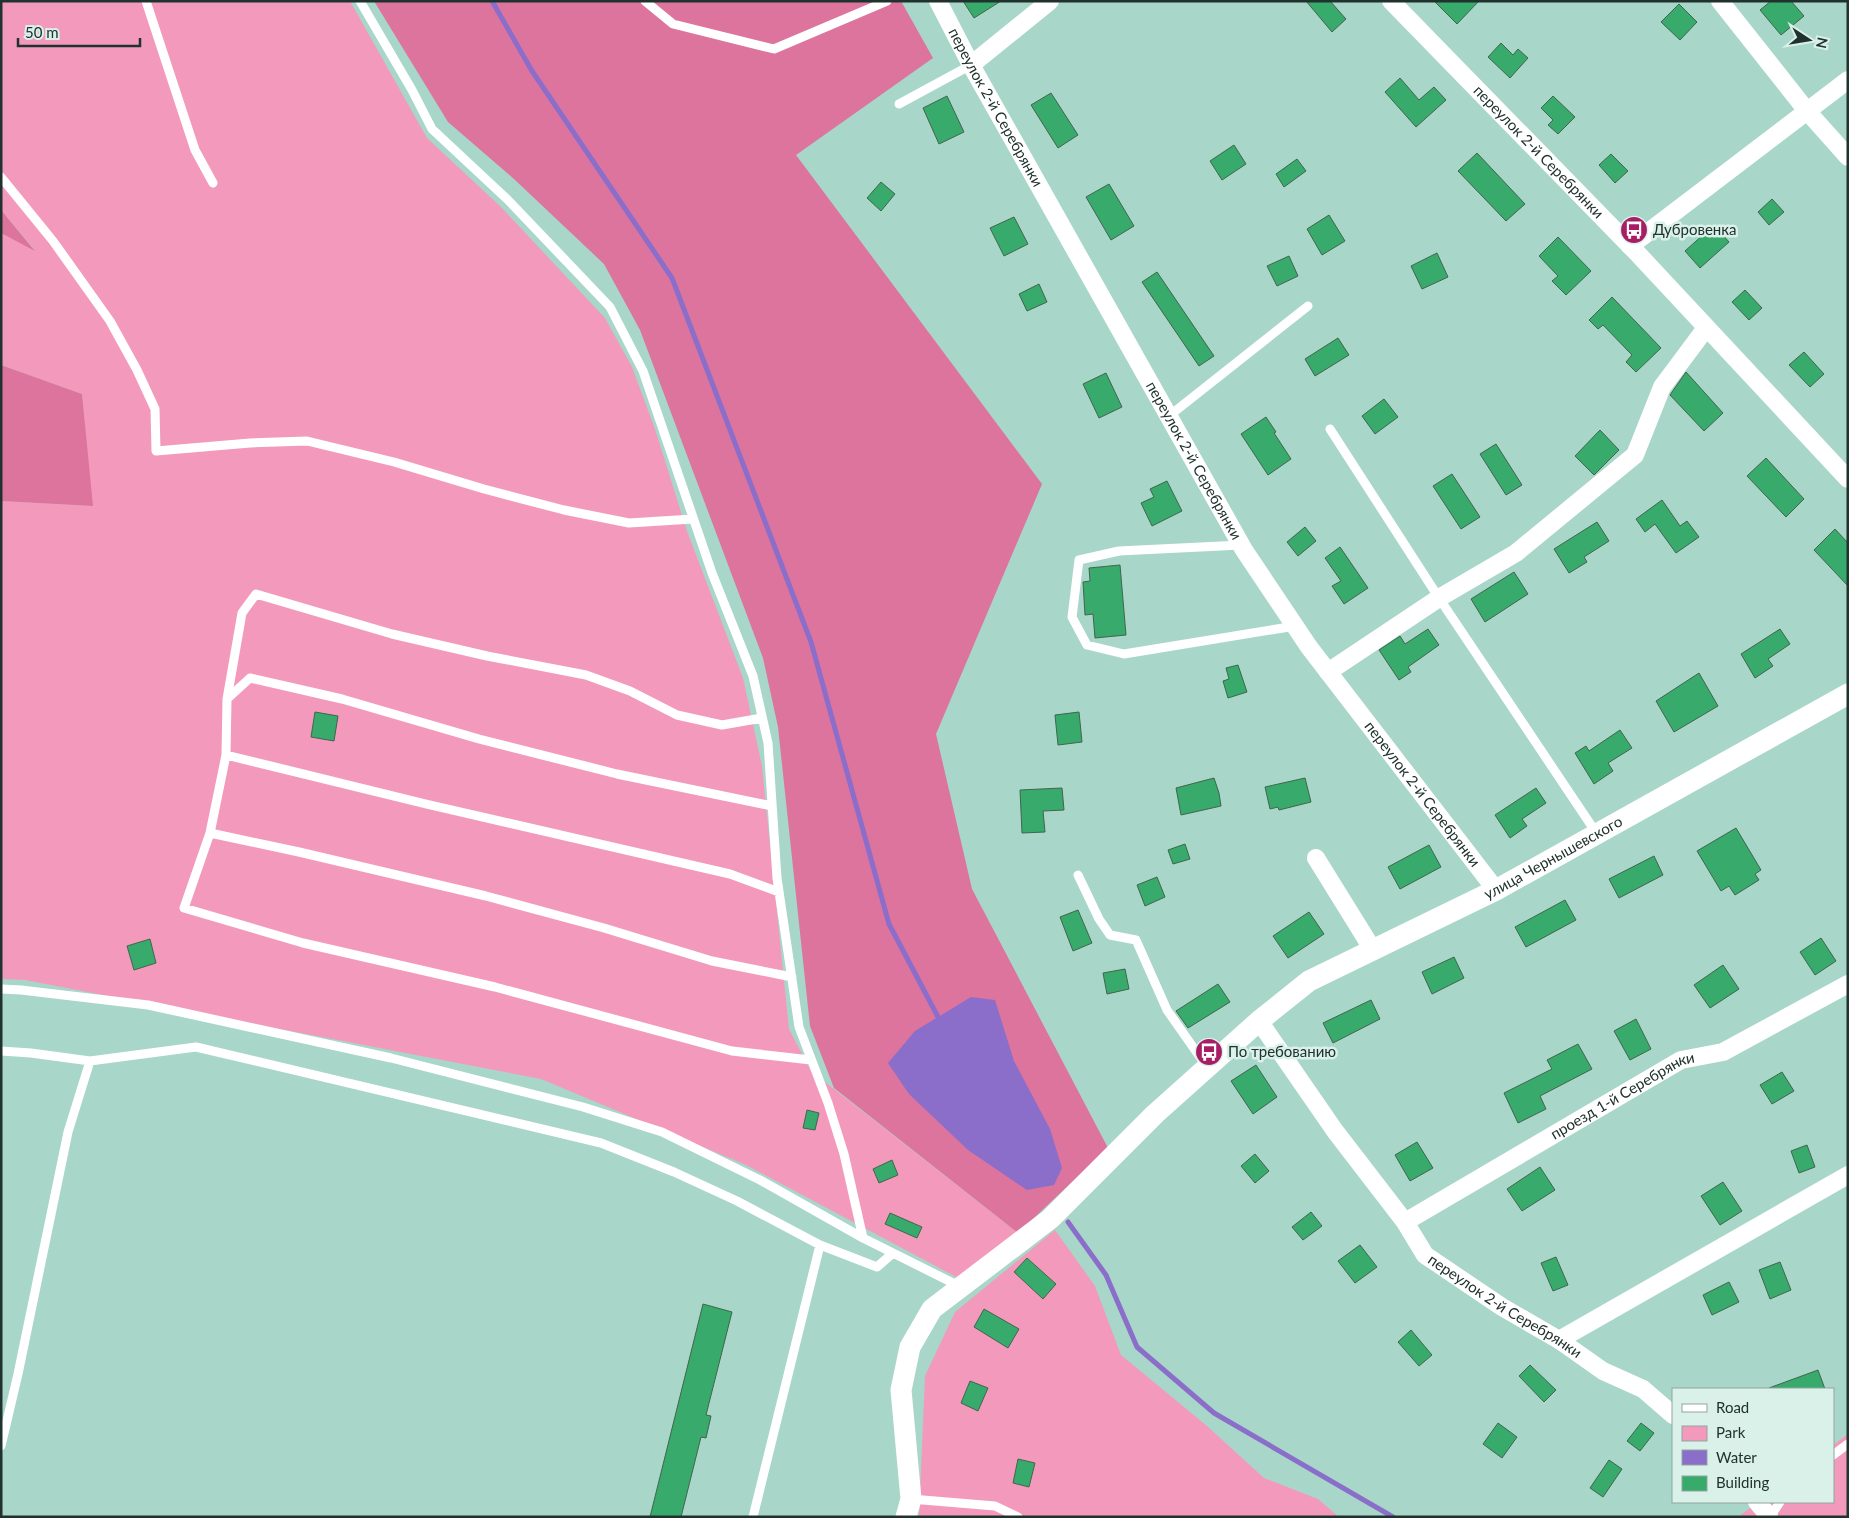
<svg xmlns="http://www.w3.org/2000/svg" width="1849" height="1518" viewBox="0 0 1849 1518" font-family="Lato,sans-serif">
  <style>
    .green { fill: #f39abc }
    .forest { fill: #dc749e }
    .water { fill: #8a6eca }
    .lines { fill: none; stroke-linecap: round; stroke-linejoin: round }
    .stream { stroke: #8a6eca; stroke-width: 5 }
    .building { fill: #37aa6c; stroke: #43644f }
    .service { stroke: #fff; stroke-width: 9 }
    .minor { stroke: #fff; stroke-width: 18 }
    .tertiary { stroke: #fff; stroke-width: 21 }
    .labels { text-anchor: middle; stroke-width: 5; stroke-linejoin: round; paint-order: stroke }
    .street-label { font-size: 15px; fill: #20322d; stroke: #daf1ea }
    .poi-label { font-size: 15px; fill: #20322d; stroke: #daf1ea; text-anchor: start }
  </style>
  <rect width="100%" height="100%" fill="#a8d6c9"/>
  <path class="green" d="M1,1H350L427,138L501,207L605,318L632,367L655,429L687,531L743,678L762,766L789,1029L811,1071L1018,1233L960,1279L746,1165L541,1079L25,980L1,979V501L92,506L82,394L1,365V233L34,249L1,210Z
    M1055,1230L1095,1286L1121,1355L1207,1426L1264,1478L1318,1499L1339,1517H919L925,1376L955,1312Z
    M1848,1434V1517H1738L1758,1502H1833V1445Z"/>
  <path class="forest" d="M374,1H901L933,58L796,155L1042,484L936,734L972,889L1108,1148L1018,1233L834,1088L810,1026L778,727L763,658L640,330L604,264L514,179L448,122Z
    M1,210L35,251L1,233Z
    M1,365L82,394L93,506L1,501Z"/>
  <path class="water" d="M971,997L995,1000L1014,1061L1050,1129L1062,1168L1054,1185L1027,1190L968,1150L909,1094L888,1063L915,1031Z"/>
  <g class="lines">
    <path class="stream" d="M492,1L532,71L672,278L811,642L889,924L938,1017
      M1068,1222L1106,1275L1137,1347L1214,1413L1393,1517"/>
  </g>
  <path class="building" d="M963,1H1001L974,18Z
    M1306,1H1330L1346,19L1332,32Z
    M1434,1H1479L1457,24Z
    M1771,1H1791L1804,16L1781,35L1760,10Z
    M1679,4L1697,22L1680,40L1661,22Z
    M1501,43L1513,55L1518,49L1528,58L1510,78L1488,57Z
    M1400,78L1419,100L1434,87L1446,100L1416,127L1385,92Z
    M1051,93L1078,135L1058,148L1031,105Z
    M947,96L964,132L939,144L923,108Z
    M1553,96L1575,117L1558,134L1548,125L1553,120L1541,108Z
    M1234,145L1246,164L1222,180L1210,161Z
    M1477,153L1525,204L1506,221L1458,171Z
    M1611,154L1628,171L1615,183L1599,165Z
    M1297,159L1306,171L1284,187L1276,174Z
    M881,182L895,194L881,211L867,198Z
    M1109,184L1134,226L1111,240L1086,197Z
    M1772,199L1784,212L1769,225L1758,212Z
    M1329,215L1345,241L1322,255L1307,229Z
    M1014,217L1028,244L1004,256L990,228Z
    M1714,225L1729,242L1700,268L1685,251Z
    M1558,237L1591,271L1566,295L1552,281L1558,276L1539,256Z
    M1437,253L1448,277L1422,289L1411,266Z
    M1289,256L1298,276L1277,286L1267,266Z
    M1157,272L1214,356L1199,366L1142,282Z
    M1039,284L1047,302L1027,311L1019,294Z
    M1745,290L1762,308L1749,320L1732,302Z
    M1612,297L1661,348L1636,372L1626,362L1632,355L1603,325L1598,329L1589,320Z
    M1338,338L1349,355L1315,376L1305,359Z
    M1804,352L1824,374L1810,387L1789,365Z
    M1686,372L1723,413L1704,431L1670,395Z
    M1106,373L1122,407L1099,418L1083,384Z
    M1384,399L1398,417L1375,434L1362,416Z
    M1266,417L1276,432L1274,433L1291,459L1268,475L1241,434Z
    M1600,430L1619,450L1594,475L1575,456Z
    M1496,444L1522,485L1506,495L1480,454Z
    M1766,458L1804,499L1786,517L1747,476Z
    M1452,474L1480,517L1461,529L1433,486Z
    M1167,481L1182,511L1152,526L1141,503L1154,497L1150,489Z
    M1662,500L1680,526L1687,521L1699,537L1676,553L1655,524L1645,532L1636,519Z
    M1597,522L1609,541L1584,557L1587,562L1569,573L1554,549Z
    M1305,527L1316,541L1298,556L1287,542Z
    M1835,529L1848,543V586L1814,550Z
    M1340,547L1368,588L1344,604L1332,586L1341,581L1325,558Z
    M1120,565L1126,635L1095,638L1093,614L1085,615L1083,582L1090,581L1089,568Z
    M1514,572L1528,594L1485,622L1471,599Z
    M1428,629L1439,645L1408,667L1411,672L1399,680L1379,650L1400,636L1405,644Z
    M1780,629L1790,644L1768,659L1773,666L1755,678L1741,654Z
    M1238,665L1247,692L1228,698L1223,681L1229,679L1226,668Z
    M1699,673L1718,706L1674,732L1656,701Z
    M315,712L338,716L334,741L311,737Z
    M1079,712L1082,742L1058,745L1055,715Z
    M1620,730L1632,748L1608,763L1613,771L1594,784L1575,753L1586,746L1589,751Z
    M1214,778L1219,793L1221,806L1181,815L1176,788Z
    M1305,778L1311,802L1279,810L1278,807L1270,809L1265,787Z
    M1062,788L1064,810L1043,811L1045,832L1022,833L1020,790Z
    M1536,788L1546,803L1522,819L1527,826L1510,838L1495,815Z
    M1736,828L1761,870L1755,874L1759,880L1735,895L1729,886L1721,891L1697,851Z
    M1185,844L1190,859L1173,864L1168,850Z
    M1429,845L1441,867L1400,889L1388,867Z
    M1654,856L1663,875L1619,898L1609,879Z
    M1157,877L1165,897L1145,906L1137,885Z
    M1565,900L1576,920L1526,947L1515,927Z
    M1078,910L1092,943L1073,951L1060,917Z
    M1309,912L1324,934L1288,958L1273,936Z
    M1821,938L1836,961L1815,975L1800,952Z
    M150,939L156,963L134,970L127,946Z
    M1454,957L1464,978L1432,994L1422,972Z
    M1723,965L1739,989L1710,1008L1694,985Z
    M1125,969L1129,989L1107,994L1103,973Z
    M1218,984L1230,1002L1188,1028L1176,1011Z
    M1371,1000L1380,1019L1333,1043L1323,1023Z
    M1636,1019L1651,1049L1630,1060L1614,1031Z
    M1578,1044L1592,1069L1540,1096L1546,1109L1518,1123L1504,1093L1552,1069L1547,1060Z
    M1256,1065L1277,1097L1253,1114L1231,1081Z
    M1782,1072L1794,1091L1772,1104L1760,1085Z
    M807,1110L819,1113L815,1130L803,1128Z
    M1417,1142L1433,1168L1410,1181L1395,1155Z
    M1807,1145L1815,1167L1799,1173L1791,1151Z
    M1255,1154L1269,1171L1255,1183L1241,1166Z
    M892,1160L898,1175L879,1183L873,1169Z
    M1540,1167L1555,1190L1522,1211L1507,1189Z
    M1723,1182L1742,1211L1720,1225L1701,1196Z
    M1311,1212L1322,1226L1303,1240L1292,1227Z
    M890,1213L922,1227L917,1238L885,1224Z
    M1360,1245L1377,1267L1355,1283L1338,1261Z
    M1556,1257L1568,1285L1553,1291L1541,1263Z
    M1027,1258L1056,1284L1043,1299L1014,1272Z
    M1780,1262L1791,1290L1770,1299L1759,1270Z
    M1729,1282L1739,1302L1712,1315L1703,1295Z
    M703,1304L732,1312L706,1415L711,1416L706,1438L701,1437L681,1517H650Z
    M984,1309L1019,1329L1008,1348L974,1327Z
    M1411,1330L1432,1355L1419,1366L1398,1342Z
    M1530,1365L1556,1390L1544,1402L1519,1376Z
    M1818,1370L1825,1389H1769V1388Z
    M970,1381L988,1388L978,1411L961,1403Z
    M1498,1423L1517,1437L1502,1458L1483,1444Z
    M1641,1423L1654,1433L1640,1451L1627,1441Z
    M1018,1459L1035,1463L1029,1487L1013,1483Z
    M1609,1460L1622,1469L1603,1497L1590,1488Z"/>
  <g class="lines">
    <path class="service" d="M146,1L195,150L213,183
      M360,1L412,90L432,129L508,200L610,307L643,371L712,573L753,676L768,743L777,878L799,1027L828,1103L844,1154L863,1238L961,1287
      M645,1L673,24L774,49L887,1
      M899,104L971,65
      M1,177L53,241L110,321L137,370L155,409L156,451L250,443L307,441L394,462L484,489L564,510L629,523L693,519
      M1169,416L1308,306
      M1330,429L1439,598L1597,834
      M1241,545L1119,551L1079,560L1072,617L1087,645L1124,654L1295,626
      M227,699L242,613L256,594L392,634L487,656L586,675L630,691L677,715L722,725L762,718
      M226,755L227,699L250,678L342,699L479,739L617,774L772,806
      M210,833L226,755L426,804L730,874L779,892
      M1078,875L1099,919L1110,935L1136,940L1167,1010L1207,1067
      M792,977L712,961L604,928L486,896L299,852L210,833L184,908L303,943L495,987L732,1051L811,1060
      M1,989L21,990L148,1005L391,1058L583,1107L662,1132L760,1180L863,1238
      M1,1051L31,1053L90,1061L196,1047L601,1143L674,1172L737,1201L820,1245L877,1267L893,1253
      M1,1446L18,1374L68,1132L90,1061
      M1833,1455L1848,1444
      M911,1499L995,1506L1018,1517
      M753,1517L820,1245
      M1770,1517L1780,1502"/>
    <g class="minor">
      <path id="s1" d="M938,1L971,65L1244,550L1309,647L1496,890"/>
      <path id="s2" d="M1391,1L1639,255L1848,479"/>
      <path d="M1720,1L1807,111L1848,157"/>
      <path d="M971,65L1050,1"/>
      <path d="M1630,246L1848,80"/>
      <path d="M1328,672L1439,598L1516,553L1635,455L1662,387L1706,328"/>
      <path d="M1316,858L1373,950"/>
      <path id="s3" d="M1259,1021L1335,1131L1405,1222L1425,1255L1502,1307L1559,1340L1603,1371L1643,1389L1673,1415"/>
      <path id="s4" d="M1405,1222L1681,1060L1723,1052L1848,984"/>
      <path d="M1559,1340L1848,1175"/>
      <path d="M1757,1502L1769,1516"/>
    </g>
    <path class="tertiary" id="s5" d="M906,1517L911,1499L901,1390L910,1347L932,1309L1050,1219L1155,1114L1259,1021L1309,981L1496,890L1848,694"/>
  </g>
  <defs>
    <g id="bus-disc" transform="scale(1.4375)"><circle r="9.5" fill="#a81e64" stroke="#daf1ea"/><path d="M-5-6H5V4H4V6H2V4H-2V6H-4V4H-5ZM-3.5-4V0h7V-4ZM-3.5 1.2v1.5H-2V1.2ZM2 1.2v1.5H3.5V1.2Z" fill="#fff"/></g>
  </defs>
  <g fill-rule="evenodd">
    <use href="#bus-disc" x="1634" y="230"/>
    <use href="#bus-disc" x="1209" y="1052"/>
  </g>
  <g class="labels">
    <g class="street-label">
      <text dy="5" stroke="none"><textPath href="#s1" startOffset="121">переулок 2-й Серебрянки</textPath></text>
      <text dy="5" stroke="none"><textPath href="#s2" startOffset="211">переулок 2-й Серебрянки</textPath></text>
      <text dy="5" stroke="none"><textPath href="#s1" startOffset="526">переулок 2-й Серебрянки</textPath></text>
      <text dy="5" stroke="none"><textPath href="#s1" startOffset="931">переулок 2-й Серебрянки</textPath></text>
      <text dy="5" stroke="none"><textPath href="#s5" startOffset="990">улица Чернышевского</textPath></text>
      <text dy="5" stroke="none"><textPath href="#s4" startOffset="252">проезд 1-й Серебрянки</textPath></text>
      <text dy="5" stroke="none"><textPath href="#s3" startOffset="382">переулок 2-й Серебрянки</textPath></text>
    </g>
    <g class="poi-label">
      <text x="1653" y="235">Дубровенка</text>
      <text x="1228" y="1057">По требованию</text>
    </g>
  </g>
  <rect width="1849" height="1518" fill="none" stroke="#20322d" stroke-width="5"/>
  <rect x="1672" y="1388" width="162" height="115" fill="#daf1ea" stroke="#90a59e"/>
  <rect x="1682" y="1404" width="25" height="8" fill="#ffffff" stroke="#90a59e"/>
  <text x="1716" y="1413" font-size="15" fill="#20322d">Road</text>
  <rect x="1682" y="1426" width="25" height="15" fill="#f39abc" stroke="#90a59e"/>
  <text x="1716" y="1438" font-size="15" fill="#20322d">Park</text>
  <rect x="1682" y="1450" width="25" height="15" fill="#8a6eca" stroke="#90a59e"/>
  <text x="1716" y="1463" font-size="15" fill="#20322d">Water</text>
  <rect x="1682" y="1476" width="25" height="15" fill="#37aa6c" stroke="#90a59e"/>
  <text x="1716" y="1488" font-size="15" fill="#20322d">Building</text>
  <g transform="translate(1809 40) rotate(102)" stroke="#daf1ea" stroke-width="4" paint-order="stroke">
  <path d="M0-4L9 19L0 12L-9 19Z" fill="#20322d"/>
  <text y="-8" font-size="14" font-weight="bold" text-anchor="middle" fill="#20322d">N</text>
  </g>
  <path d="M18 38v8h122v-8" fill="none" stroke="#20322d" stroke-width="2.5"/>
  <text x="25" y="38" font-size="15" fill="#20322d" stroke="#daf1ea" stroke-width="4" paint-order="stroke">50 m</text>
</svg>
